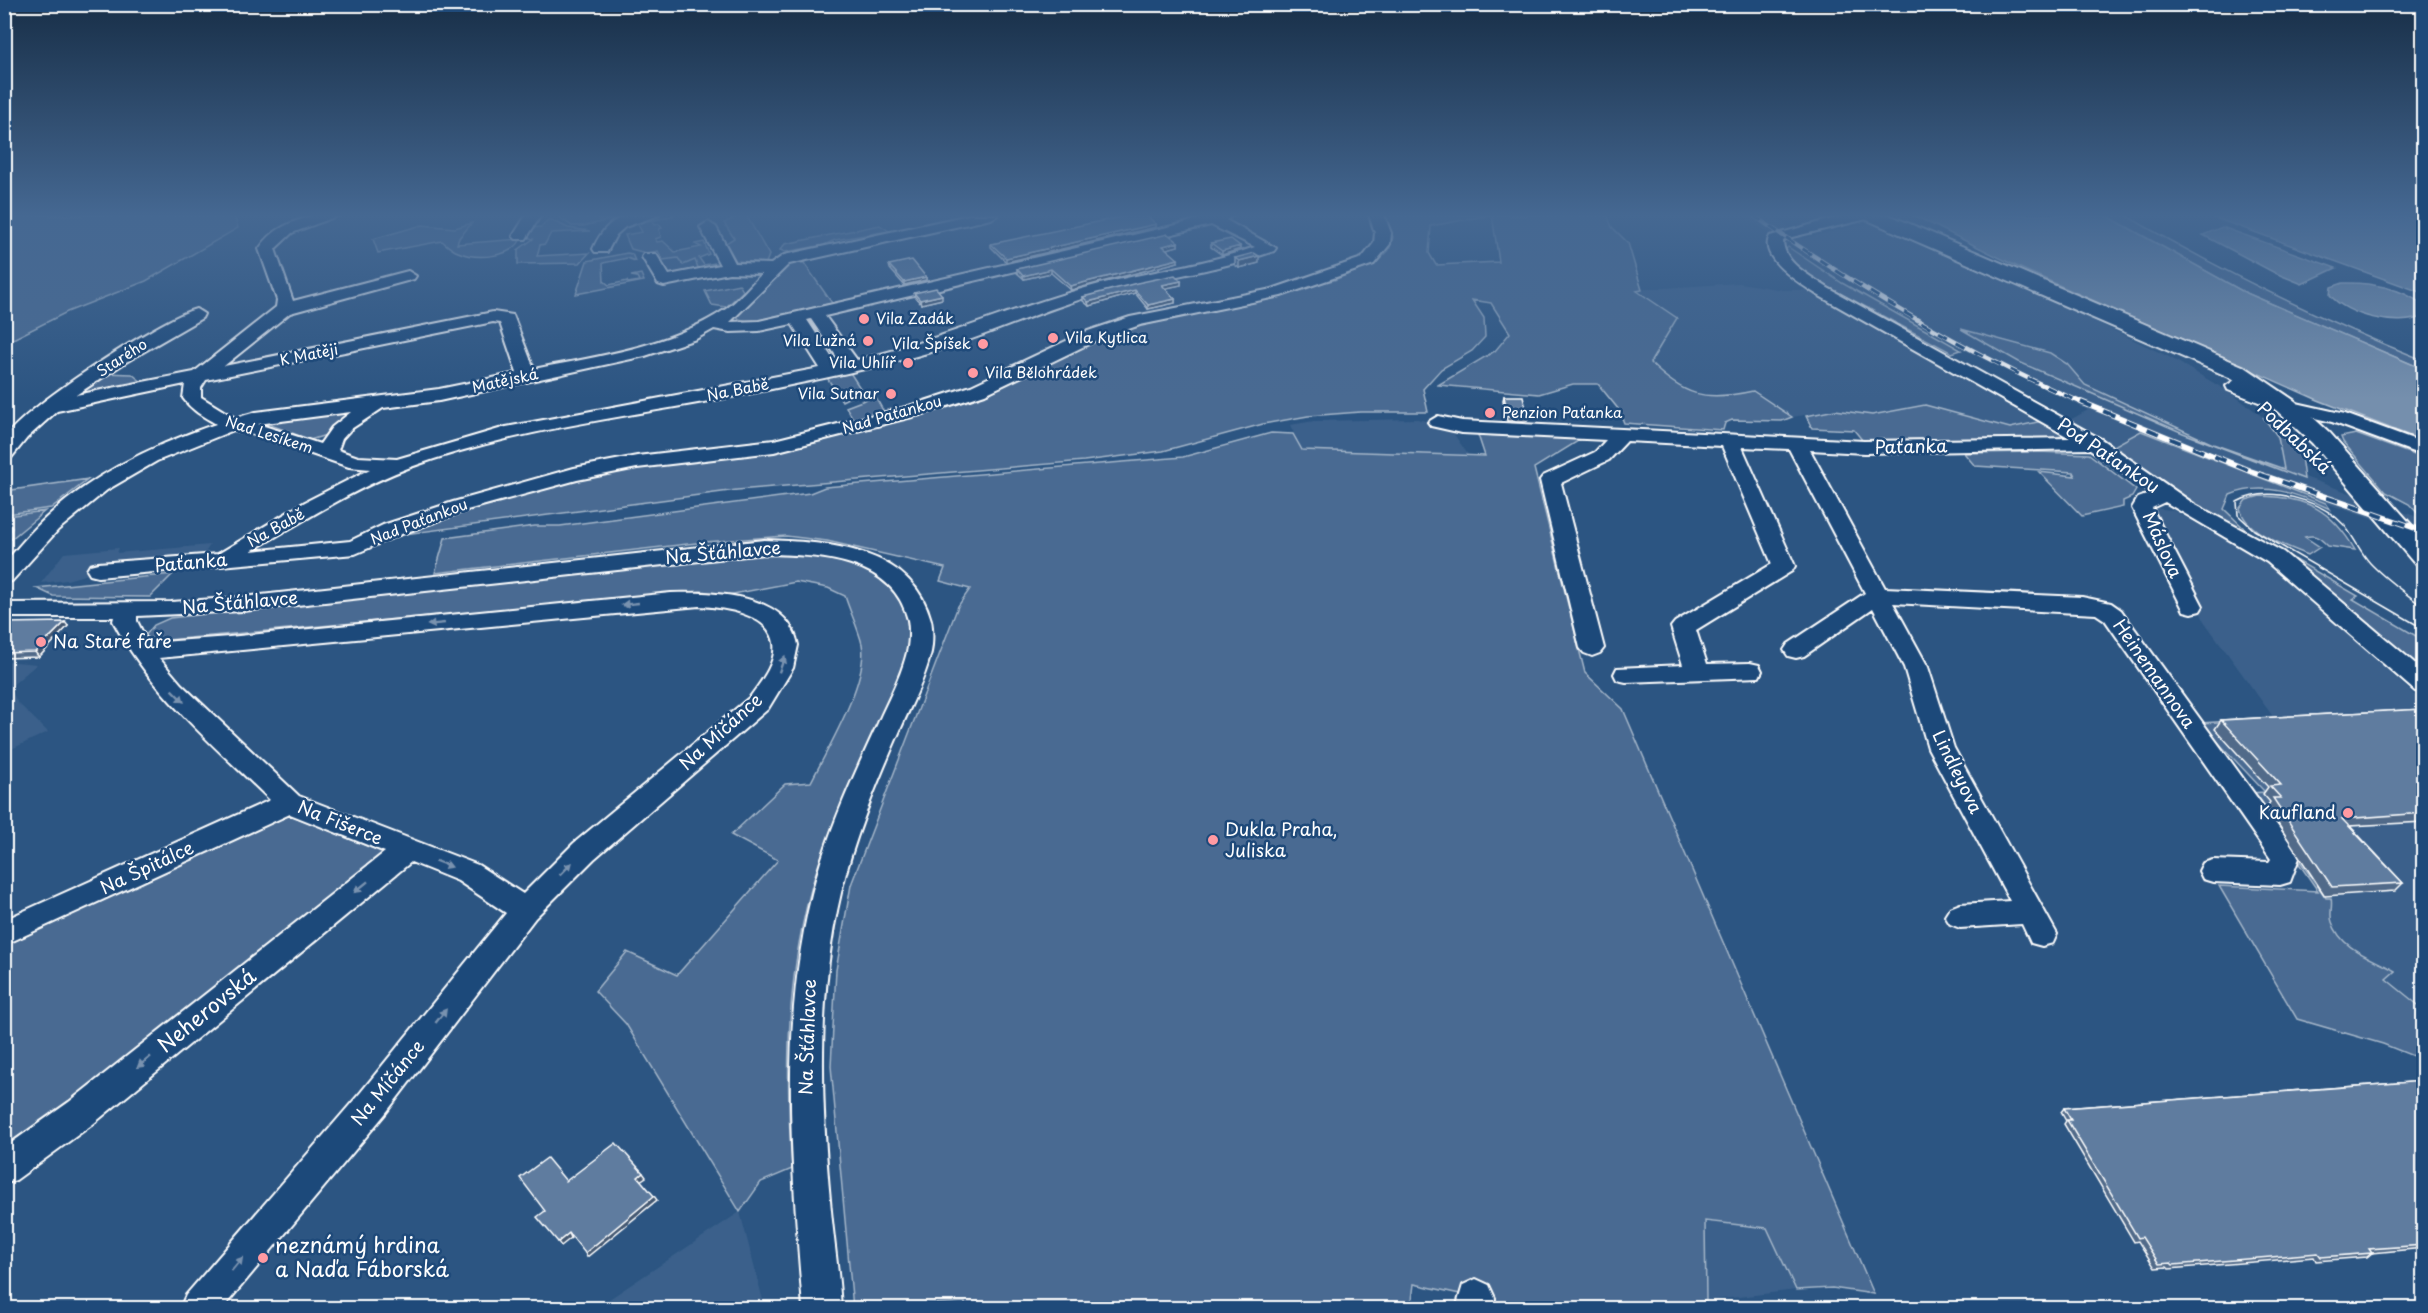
<svg xmlns="http://www.w3.org/2000/svg" width="2428" height="1313" viewBox="0 0 2428 1313" font-family="'Playpen Sans',sans-serif">
  <style>
    .built { fill: #3b618b; fill-rule: evenodd }
    .green { fill: #486b92; stroke: #a4b5c8; stroke-width: 1.5 }
    .water { fill: #748fad; stroke: #acbcce; stroke-width: 1.5 }
    .lines { fill: none; stroke-linecap: round; stroke-linejoin: round }
    .minor-casing { stroke: #fff; stroke-width: 4 }
    .major-casing { stroke: #fff; stroke-width: 4 }
    .minor { fill: #1f4a7a; fill-rule: evenodd }
    .major { fill: #1f4a7a; fill-rule: evenodd }
    .tram { stroke: #fff; stroke-width: 1.5 }
    .rail-far1-casing { stroke: #fff; stroke-width: 4.5 }
    .rail-casing { stroke: #fff; stroke-width: 6 }
    .rail-far1 { stroke: #1f4a7a; stroke-width: 3; stroke-dasharray: 10; stroke-linecap: butt }
    .rail { stroke: #1f4a7a; stroke-width: 4; stroke-dasharray: 12; stroke-linecap: butt }
    .wall { fill: #516b89; stroke: #fff; stroke-width: 1.5 }
    .shaded-wall { fill: #42576f; stroke: #fff; stroke-width: 1.5 }
    .building { fill: #5e7c9f; stroke: #fff; stroke-width: 1.5 }
    .oneway { fill: #7992af }
    .poi-dot { fill: #ff9aa2; stroke: #1f4a7a; stroke-width: 2 }
    .labels { text-anchor: middle; stroke-width: 5; stroke-linejoin: round; paint-order: stroke }
    .far-poi-label { font-size: 15px; fill: #fff; stroke: #1f4a7a; text-anchor: start }
    .far-street-label { font-size: 15px; fill: #fff; stroke: #1f4a7a }
    .street-label { font-size: 18px; fill: #fff; stroke: #1f4a7a }
    .poi-label { font-size: 18px; fill: #fff; stroke: #1f4a7a; text-anchor: start }
    .near-street-label { font-size: 21px; fill: #fff; stroke: #1f4a7a }
    .near-poi-label { font-size: 21px; fill: #fff; stroke: #1f4a7a; text-anchor: start }
  </style>
  <rect width="100%" height="100%" fill="#2c5582"/>
  <filter id="ink" filterUnits="userSpaceOnUse"><feTurbulence type="fractalNoise" baseFrequency=".0167" numOctaves="2"/><feDisplacementMap in="SourceGraphic" scale="12" xChannelSelector="R" yChannelSelector="G"/><feConvolveMatrix kernelMatrix="1 2 1 2 8 2 1 2 1" color-interpolation-filters="sRGB"/></filter>
  <g filter="url(#ink)">
    <path class="built" d="M1743,215H1772L1804,238L1871,223L1933,247L2065,307L2169,357L2231,393L2263,417L2278,437L2285,469L2254,459L2423,519V537L2274,485L2110,448L2068,421L2088,410L1936,336L1842,283ZM1957,328L2050,353L2067,364L2085,385L2200,438L2063,381Z
      M679,258L695,260L699,270L672,275L663,260Z
      M1739,283L1783,290H1810L2042,421L2010,428L1925,405L1872,415L1835,410L1792,417L1753,391L1731,396L1688,393L1665,379L1650,363L1636,290Z
      M1417,419L1435,423L1453,433L1469,456L1302,450L1290,425L1314,421Z
      M2153,508L2172,510L2257,557L2287,578L2423,703V1029L2316,915L2318,892L2250,793L2265,792L2200,723L2274,718L2204,621L2189,584L2151,512Z
      M210,545L201,559L115,566L67,580L41,583L64,553L119,548L117,553Z
      M5,661L37,664L10,687L17,702L48,732L5,752Z
      M740,1212L765,1308H596Z
      M1704,1221L1767,1228L1796,1290L1706,1301Z"/>
    <path class="green" d="M5,215H234L238,228L146,281L67,312L5,343Z
      M556,215H602L597,217L599,220L634,215L583,226H572Z
      M675,215L652,221L654,225L659,224L662,228L659,229L661,237L655,239L657,242L663,241L675,252L701,247L695,244L704,242L709,254L699,258L704,265L715,263L720,265L699,270L695,260L683,265L678,258L663,260L658,251L646,253L631,249L625,235L642,232L637,223Z
      M741,215H746L769,255L766,263L736,261L726,243L734,238L724,223Z
      M1384,215H1491L1431,226L1429,253L1436,265L1499,262L1492,215H1607L1612,227L1628,243L1642,290L1637,291L1677,318L1650,363C1683,395 1703,402 1753,391L1792,417L1782,421L1732,420L1725,423L1723,430L1624,423L1619,410L1598,384H1573L1539,394L1438,385L1495,351L1510,333L1491,303L1472,300L1484,318L1485,337L1472,351L1441,369L1423,389L1428,412H1360L1308,416L1263,424L1163,451L1084,461L737,490L405,534L404,529L575,478L915,415L1087,342L1142,324L1334,280L1376,263L1389,250L1393,237Z
      M2106,215H2125C2221,271 2320,319 2423,360V369L2242,291Z
      M549,219L568,228L590,231L551,233L545,244L540,245L537,256L589,253L580,263L518,264V250L533,239L527,237L532,228L541,227Z
      M472,223L459,238L457,244L521,239C512,258 476,260 458,252C452,250 447,245 442,241L378,253L373,239L422,225L455,228Z
      M880,225L889,231L835,240L824,245L785,252L780,250L785,244Z
      M1788,247L1842,283L1961,350L1952,353L1806,275L1792,263L1784,251Z
      M627,253L632,254L635,261L627,258L603,263L604,281L609,285L627,281L628,283L639,281L637,277L631,276L641,274L644,281L576,294L587,261Z
      M796,261L804,263L832,303L751,322L739,319L737,314L784,269Z
      M739,284L743,291L726,307L712,305L705,291Z
      M1961,329L2050,353L2067,364L2085,385L2213,444L2284,469L2278,437L2263,417L2301,456L2304,479L2183,433L2019,362Z
      M849,371L862,391L842,401L826,376Z
      M103,373L132,374L143,383L81,394L82,391H79Z
      M875,396L885,414L855,422L846,407Z
      M1925,405L2010,428L2042,421L2062,431L2063,435L2055,439L1863,441L1854,430L1812,428L1806,416L1835,410L1872,415Z
      M346,410L351,412L326,435L310,440L271,425L276,420Z
      M2141,431L2326,503L2330,509C2299,494 2263,481 2230,495L2224,509L2248,532L2358,596L2353,599L2423,640V675L2309,576L2169,492L2110,448Z
      M1271,433L1293,434L1302,450L1485,456L1478,435L1583,438L1534,468L1585,673L1623,709L1874,1294L1832,1288L1796,1290L1767,1228L1705,1221L1706,1301L1632,1308H1524L1414,1284L1411,1308H965V1302L853,1308L831,1066L836,970L851,885L958,606L970,589L940,581L945,568L827,541L786,536L705,542L435,573L445,538L535,526H560L810,493L825,487L1183,457Z
      M2356,434L2423,458V519L2409,504L2386,492L2343,442L2341,437Z
      M2039,452L2089,454L2136,490L2132,497L2123,501V507L2082,516L2039,472L2075,476L2073,472L1975,466L1964,453Z
      M89,479L51,508L7,514L5,491Z
      M2260,496C2307,497 2332,510 2355,550L2328,546C2320,538 2316,534 2305,537L2320,547L2308,555C2287,546 2245,533 2240,508L2246,500Z
      M45,511L5,544L12,528L6,516Z
      M762,553C815,556 890,556 907,619C917,656 879,720 863,755C847,793 829,832 816,872C786,970 785,1068 792,1169L761,1182L740,1212L626,1024L595,991L627,952L677,975L778,860L731,835L785,784L811,782C827,750 869,680 862,644C858,628 850,612 845,596L828,588L796,582L728,595L701,591L156,641L145,636L154,625L170,618Z
      M173,574L150,597L53,596L36,588Z
      M2423,710L2274,794V807H2267L2277,820H2271L2326,898H2331C2333,906 2329,914 2332,922C2341,950 2373,958 2395,971L2386,979L2423,1009V1060L2383,1044L2297,1019L2219,886L2318,891L2250,793L2265,792L2200,723Z
      M288,814L384,853L75,1100L5,1149L4,945Z"/>
    <path class="water" d="M1913,215H2105L2242,291L2423,369V441L2318,400L2018,267Z
      M2207,215H2399L2423,223V293Z
      M2222,227L2336,268L2302,284L2275,273L2203,235Z
      M2343,283C2370,282 2402,288 2423,305V316C2399,328 2347,316 2330,295L2331,287Z"/>
    <g class="lines">
      <g class="minor-casing">
        <path id="minor" d="M315,215H340L292,233L275,249L293,301L408,271L416,276L414,279L290,313L224,366L493,312L513,315L534,369C599,356 669,347 726,309C739,300 750,285 762,274L729,273L664,286L658,284L642,257L644,254H656L669,275L720,265L700,227L708,222L716,227L735,263L771,264L784,255L969,215H998L991,219L789,264L730,322L759,321L1185,223L1210,215H1233L1226,220L1276,248L1274,251C1214,272 1151,279 1091,296C1044,310 1000,330 954,345C897,363 839,375 781,387C657,414 528,424 408,468C353,489 302,522 251,551L350,541L383,525L453,502L574,468L637,456L774,440L906,407L971,386L1085,332L1130,317L1272,289L1362,258L1374,243L1375,233L1369,215H1384L1391,233L1390,244L1374,264L1281,296L1140,325L1097,340L985,394L920,415L774,452L637,468L577,480L467,510L399,535L355,554L98,577L90,575L87,570L90,565L98,563L218,554L305,502L370,469L349,467L256,435L234,430L157,461L107,490L58,530L12,581L4,583V563C19,547 32,530 48,516C96,472 156,444 216,424C203,416 192,411 183,398L185,384L57,411L27,438L11,458L4,460C4,454 3,447 4,441C12,414 166,316 196,309L204,314L202,318L126,362L76,395L194,372L276,307L277,300L259,249C273,228 291,222 315,215ZM1211,225L1255,247C1197,267 1136,273 1078,290C1003,312 933,342 857,360L825,316ZM811,319L841,363L836,364L807,320ZM493,322L500,323L517,373L439,389L256,412L235,418L201,397V388L206,380ZM792,324L820,368L506,427L397,459L358,457L338,450L342,439L351,429L383,408L439,401L645,356L696,339L714,329L730,332L759,331ZM351,412L332,427L320,444L258,424Z
          M526,215H541L526,239H516L513,236Z
          M629,215H659L625,227L616,235L607,252H595L593,249C601,231 610,220 629,215Z
          M1846,215H1873L1871,218L1788,238L1783,241C1784,264 1811,276 1828,288L2101,439L2194,504L2283,552L2424,671V693L2415,691L2267,562L2165,502L2152,508L2203,606L2200,611L2192,613L2184,611L2132,508L2138,498L2152,493L2090,449L1864,453L1810,450L1885,588L2082,597L2111,603L2121,610L2295,850L2299,858L2290,882L2280,885L2213,882L2203,879L2199,871L2203,863L2213,860L2269,862L2271,859L2105,620L2096,614L1893,603L1928,667L1954,748L2057,934L2053,943L2042,946L2031,943L2022,924L1960,928L1950,924L1945,916L1950,908L1960,904L2010,901L1928,748L1904,667L1873,608L1804,656L1796,658L1788,656L1784,650L1788,644L1865,593L1789,449L1742,447L1795,566L1792,571L1696,630L1707,664L1750,663L1759,665L1762,671L1759,677L1626,682L1617,680L1614,674L1617,668L1683,665L1671,627L1675,622L1772,564L1722,446L1627,441L1609,460L1561,483L1604,648L1600,653L1592,656L1584,653L1580,648L1540,480L1543,476L1595,452L1606,440L1462,433L1431,426L1428,422L1438,416L1462,421L1864,441L2070,438L1816,294C1801,284 1757,258 1770,236Z
          M2235,380L2292,402L2345,414L2424,443V456L2332,422L2279,410L2228,390L2226,386Z
          M764,540C827,542 912,547 931,620C933,630 933,647 930,656C924,681 911,705 901,728C880,776 860,823 846,873C817,979 820,1091 830,1200C833,1236 839,1272 841,1308H803C792,1163 777,1017 817,875C832,822 855,773 878,723C887,702 900,679 906,656C909,647 910,630 908,620C893,557 817,555 764,554L243,611L137,616V621L148,643L229,637L671,593C712,592 788,592 798,645L793,668L768,709L594,859L535,918L385,1114L223,1308H180L186,1295L361,1092L506,913L458,881L411,862L93,1124L16,1180L4,1184V1148L69,1102L385,852L290,814L4,945V920L270,800C213,744 151,693 113,621L114,617H4V603L171,602L243,597ZM699,606C722,607 769,613 774,643C777,662 761,682 750,697L574,843L523,894L478,865L299,796L181,684L159,658Z
          M1476,1279L1489,1285L1495,1298L1494,1308H1456L1463,1285Z"/>
      </g>
      <g class="major-casing">
        <path id="major" d="M1862,215H1889L2245,367L2295,401L2330,433L2424,539V566L2414,563L2312,443L2277,411L2229,377L1865,219Z"/>
      </g>
      <use href="#minor" class="minor"/>
      <use href="#major" class="major"/>
      <path class="tram" d="M2424,608C2406,593 2386,580 2370,563C2360,552 2354,537 2344,525C2320,499 2268,485 2237,502L2238,515L2254,530L2424,629"/>
      <g class="rail-far1-casing">
        <path id="rail-far1" d="M1753,215C1858,288 1967,354 2085,404"/>
      </g>
      <g class="rail-casing">
        <path id="rail" d="M2081,402L2250,471L2424,531"/>
      </g>
      <use href="#rail-far1" class="rail-far1"/>
      <use href="#rail" class="rail"/>
    </g>
    <path class="wall" d="M1156,224V227L1006,262L991,247V244Z
      M1178,242V246L1166,249L1178,262L1071,290L1051,273L1024,279L1017,273V269Z
      M1211,243L1240,246V249L1222,255L1211,247Z
      M1235,258L1259,263L1239,268L1235,265Z
      M889,265L926,277V280L904,285L890,269Z
      M1181,281V285L1165,288L1175,299V303L1148,309L1135,293L1089,306L1083,301V297Z
      M914,293L942,299L921,304L915,297Z
      M1504,396L1528,417L1527,421H1507L1503,400Z
      M4,623L68,626L39,657L4,658Z
      M2424,709V822L2350,826L2403,883L2395,891L2325,896L2267,807L2270,802L2263,794L2268,787L2215,729L2221,720Z
      M2424,1081V1248L2372,1253L2367,1257L2316,1261L2314,1257L2169,1269L2167,1267L2155,1268L2138,1241L2134,1242L2064,1124L2066,1121L2061,1112L2064,1108Z"/>
    <path class="shaded-wall" d="M1156,224V227L1006,262V258Z
      M1178,242V246L1163,250V246Z
      M1240,246V249L1222,255V251Z
      M1259,256V263L1239,268V261Z
      M1178,259V262L1071,290L1070,286Z
      M1051,269V273L1024,279L1023,276Z
      M926,277V280L904,285V282Z
      M1181,281V285L1162,289V285Z
      M1135,290V293L1089,306L1088,302Z
      M942,295V299L921,304L920,300Z
      M1175,299V303L1148,309V305Z
      M65,622L68,626L39,657L35,652Z
      M643,1173L646,1177L640,1181L638,1177Z
      M654,1196L657,1200L587,1257L585,1253Z
      M569,1233L571,1238L561,1246L558,1242Z"/>
    <path class="building" d="M1132,215H1146L1156,224L1006,258L991,244L1106,220Z
      M1168,234L1178,242L1163,246L1178,259L1070,286L1051,269L1023,276L1017,269Z
      M1231,239L1240,246L1222,251L1211,243Z
      M1254,253L1259,256L1239,261L1235,258Z
      M912,260L926,277L904,282L889,265Z
      M1175,275L1181,281L1162,285L1175,299L1148,305L1135,290L1088,302L1083,297L1137,283Z
      M936,288L942,295L920,300L914,293Z
      M1504,396H1523L1528,417H1508Z
      M65,622L35,652L4,653L5,623Z
      M2424,709V813L2342,819L2403,883L2332,887L2273,798H2281L2270,786L2281,785L2221,720Z
      M2424,1081V1245L2369,1249L2372,1253L2321,1257L2318,1253L2173,1265L2171,1263L2159,1264L2142,1237L2138,1238L2067,1120H2071L2064,1108Z
      M616,1143L643,1173L638,1177L654,1196L585,1253L569,1233L558,1242L537,1217L545,1211L520,1178L547,1158L566,1181Z"/>
    <defs><path id="oneway-solid" d="M-6-.8H1V-3.2L6.5 0L1 3.2V.8H-6Z" transform="scale(1.5)"/></defs>
    <g class="oneway">
      <use href="#oneway-solid" transform="translate(630 604) rotate(174)"/>
      <use href="#oneway-solid" transform="translate(436 624) rotate(174)"/>
      <use href="#oneway-solid" transform="translate(782 664) rotate(-70)"/>
      <use href="#oneway-solid" transform="translate(178 696) rotate(45)"/>
      <use href="#oneway-solid" transform="translate(444 864) rotate(21)"/>
      <use href="#oneway-solid" transform="translate(566 869) rotate(-45)"/>
      <use href="#oneway-solid" transform="translate(361 887) rotate(141)"/>
      <use href="#oneway-solid" transform="translate(441 1016) rotate(-52)"/>
      <use href="#oneway-solid" transform="translate(144 1062) rotate(141)"/>
      <use href="#oneway-solid" transform="translate(237 1264) rotate(-50)"/>
    </g>
  </g>
  <linearGradient id="sky" x2="0" y2="1"><stop stop-color="#182f48"/><stop offset="0.54" stop-color="#456892"/><stop offset="1" stop-color="#456892" stop-opacity="0"/></linearGradient>
  <rect width="2428" height="399" fill="url(#sky)"/>
  <g class="poi-dot">
    <circle cx="864" cy="319" r="6"/>
    <circle cx="1053" cy="338" r="6"/>
    <circle cx="868" cy="341" r="6"/>
    <circle cx="983" cy="344" r="6"/>
    <circle cx="908" cy="363" r="6"/>
    <circle cx="973" cy="373" r="6"/>
    <circle cx="891" cy="394" r="6"/>
    <circle cx="1490" cy="413" r="6"/>
    <circle cx="41" cy="642" r="6"/>
    <circle cx="2348" cy="813" r="6"/>
    <circle cx="1213" cy="840" r="6"/>
    <circle cx="263" cy="1258" r="6"/>
  </g>
  <g class="labels">
    <g class="far-poi-label">
      <text x="876" y="324">Vila Zadák</text>
      <text x="1065" y="343">Vila Kytlica</text>
      <text x="856" y="346" text-anchor="end">Vila Lužná</text>
      <text x="971" y="349" text-anchor="end">Vila Špíšek</text>
      <text x="896" y="368" text-anchor="end">Vila Uhlíř</text>
      <text x="985" y="378">Vila Bělohrádek</text>
      <text x="879" y="399" text-anchor="end">Vila Sutnar</text>
      <text x="1502" y="418">Penzion Paťanka</text>
    </g>
    <g class="far-street-label">
      <text transform="translate(309 355) rotate(-11)" y="5">K Matěji</text>
      <text transform="translate(122 358) rotate(-33)" y="5">Starého</text>
      <text transform="translate(505 381) rotate(-12)" y="5">Matějská</text>
      <text transform="translate(738 390) rotate(-11)" y="5">Na Babě</text>
      <text transform="translate(892 415) rotate(-16)" y="5">Nad Paťankou</text>
      <text transform="translate(269 435) rotate(18)" y="5">Nad Lesíkem</text>
      <text transform="translate(419 522) rotate(-21)" y="5">Nad Paťankou</text>
      <text transform="translate(276 528) rotate(-29)" y="5">Na Babě</text>
    </g>
    <g class="street-label">
      <text transform="translate(2294 438) rotate(44)" y="6">Podbabská</text>
      <text transform="translate(1911 447) rotate(-1)" y="6">Paťanka</text>
      <text transform="translate(2108 456) rotate(34)" y="6">Pod Paťankou</text>
      <text transform="translate(2162 545) rotate(66)" y="6">Máslova</text>
      <text transform="translate(723 553) rotate(-5)" y="6">Na Šťáhlavce</text>
      <text transform="translate(191 563) rotate(-5)" y="6">Paťanka</text>
      <text transform="translate(240 603) rotate(-5)" y="6">Na Šťáhlavce</text>
      <text transform="translate(2154 674) rotate(55)" y="6">Heinemannova</text>
      <text transform="translate(721 732) rotate(-42)" y="6">Na Míčánce</text>
      <text transform="translate(1957 772) rotate(64)" y="6">Lindleyova</text>
      <text transform="translate(340 823) rotate(22)" y="6">Na Fišerce</text>
      <text transform="translate(147 868) rotate(-25)" y="6">Na Špitálce</text>
      <text transform="translate(808 1037) rotate(-88)" y="6">Na Šťáhlavce</text>
      <text transform="translate(388 1083) rotate(-51)" y="6">Na Míčánce</text>
    </g>
    <g class="poi-label">
      <text x="53" y="648">Na Staré faře</text>
      <text x="2336" y="819" text-anchor="end">Kaufland</text>
      <text x="1225" y="836">Dukla Praha,<tspan x="1225" dy="21">Juliska</tspan></text>
    </g>
    <g class="near-street-label">
      <text transform="translate(207 1011) rotate(-39)" y="7">Neherovská</text>
    </g>
    <g class="near-poi-label">
      <text x="275" y="1253">neznámý hrdina<tspan x="275" dy="24">a Naďa Fáborská</tspan></text>
    </g>
  </g>
  <rect width="2428" height="1313" fill="none" stroke="#1f4a7a" stroke-width="24"/>
  <rect x="12" y="12" width="2404" height="1289" fill="none" stroke="#fff" stroke-width="2" filter="url(#ink)"/>
</svg>
